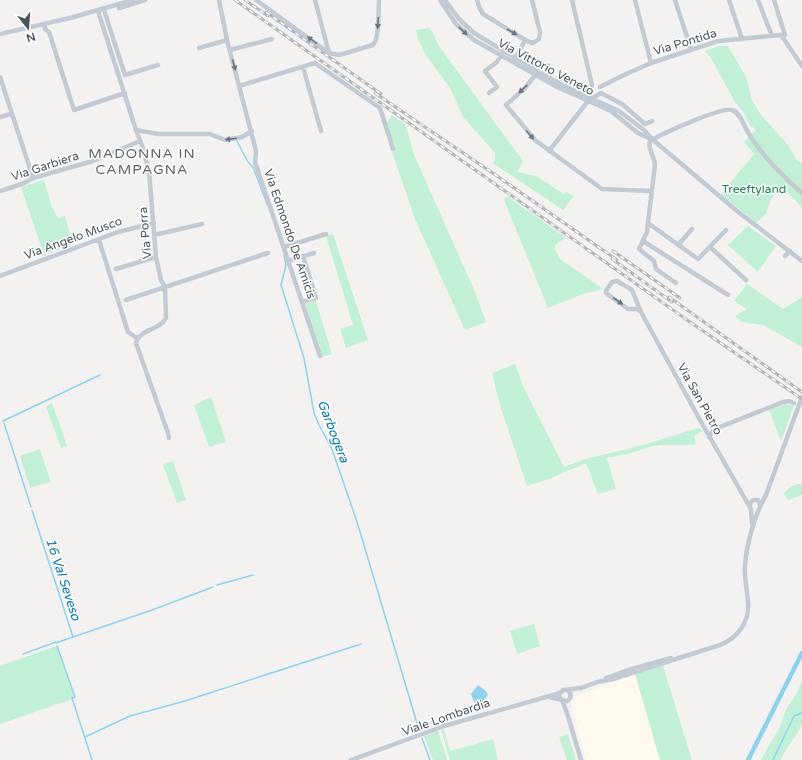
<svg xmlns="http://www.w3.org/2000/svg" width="802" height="760" viewBox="0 0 802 760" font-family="'Varela Round',sans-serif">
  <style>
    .commercial { fill: #fdf9ed }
    .green { fill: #c1f0d6 }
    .water { fill: #8ed3ed }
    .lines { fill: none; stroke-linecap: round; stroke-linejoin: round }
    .stream { stroke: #8ed3ed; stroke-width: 1.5 }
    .canal { stroke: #8ed3ed; stroke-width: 4.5 }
    .minor { stroke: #c2cbd3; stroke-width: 4.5 }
    .rail-casing { stroke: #b4b6bc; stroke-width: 3 }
    .rail { stroke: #fff; stroke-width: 1.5; stroke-dasharray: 4.5; stroke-linecap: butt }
    .oneway { fill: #6d7782 }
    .labels { text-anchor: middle; stroke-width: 3; stroke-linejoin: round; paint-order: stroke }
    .street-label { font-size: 12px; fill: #49535f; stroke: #fff }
    .park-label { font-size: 12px; fill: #188254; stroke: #fff }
    .water-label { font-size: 13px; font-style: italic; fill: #0d7ca7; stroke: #fff }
    .quarter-label { font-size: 14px; letter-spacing: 1px; fill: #5e6166; stroke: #fff }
  </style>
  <rect width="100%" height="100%" fill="#f4f2f1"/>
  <path class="commercial" d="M636,674L660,760H586L571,703L580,694Z"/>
  <path class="green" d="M430,28L439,46L523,161L517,172L536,176L564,194L566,192L574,196L563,210L493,163L495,159V153L463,117L450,88L424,52L418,39L416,30Z
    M719,46H728L746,77L752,100L761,115L787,144L797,160L802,163V208L782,186L771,199L766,214L756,223L721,194L754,154L744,142L756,130L750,125L742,110L735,102L711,58L705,51Z
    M392,115L405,124L415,157L475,292L486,322L465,330L415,219L392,152L395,151L387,123Z
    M44,180L52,207L58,218L65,216L73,244L44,255L21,187Z
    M507,196L566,238L557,243L555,246V250L560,259L602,288L601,290L585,293L548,308L504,200Z
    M748,226L776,246L758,272L728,245Z
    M333,234L368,340L346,348L340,329L353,325L326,236Z
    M747,284L783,309L802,297V347L763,325L742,322L735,316L747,309L734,301Z
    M316,301L332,354L322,357L305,304Z
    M515,364L524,388L564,467L585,459L636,447L698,428L703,431L694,436L696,444L693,445H663L653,446L631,453L607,458L616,489L598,494L586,463L551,478L527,486L499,402L492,373Z
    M211,397L226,442L209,447L194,405Z
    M52,403L67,446L61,448L46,406Z
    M785,404L794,405L781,442L769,410Z
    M40,449L51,482L30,488L20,456Z
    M173,461L186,500L177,503L163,465Z
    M797,484H802V495L788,500L784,494C787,488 791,486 797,484Z
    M534,624L540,646L517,654L510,631Z
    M56,646L75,698L0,724V666Z
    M663,666L692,760H660L635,674Z
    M802,681C802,693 802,710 802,722C800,734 785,747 781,760H761L769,745L779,729L786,709L797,693Z
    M444,729L450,751L493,739L498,760H450L441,730Z
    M438,731L447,760H433L424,736Z
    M568,734L576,760H567L559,737Z"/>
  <path class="water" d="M478,685L486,691L488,695L482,702L477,704L474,702L471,694Z"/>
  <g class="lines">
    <path class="stream" d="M237,141L248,162L253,167L267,204
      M284,255L286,265L281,285L304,358L314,413L319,425L332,449L358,525L419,730
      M3,421L100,375
      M4,423L31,507
      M32,510L73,637L56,643
      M217,585L253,575
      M73,637L152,610L213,587
      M57,646L75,697L72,698L92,760
      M23,654L56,642
      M85,737L130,716L185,701L361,644
      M422,738L430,760
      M773,760L794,716L802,713"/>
    <path class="canal" d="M748,760L802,653"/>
    <path class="minor" d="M219,0L227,40L256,151L255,162L320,356
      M256,0L329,53L339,55L373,45C380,37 378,11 379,0
      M315,0L329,53
      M440,0L456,24L474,40L557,87L611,111L638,133L651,139
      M445,0L459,19L474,33L556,82L619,111L644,130L652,139L737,211L802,261
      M477,0L480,9L483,14L527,41L533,43L539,39L540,32L532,0
      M572,0L592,85L588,99
      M635,0L651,63
      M675,0L691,49
      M729,0L742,39
      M758,0L772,36
      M774,0L785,35
      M119,8L145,0
      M104,10L125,75L158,65
      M98,11L136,130L143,148L149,171L156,257L161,280L165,287L166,318C161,330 139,329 136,343L168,433L169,438
      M45,25V29L49,32L74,110L125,93
      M0,34L70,18L133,0
      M199,48L227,40
      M230,50L272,39
      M515,59L525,40
      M303,67L321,131
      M537,73L525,88L506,105L535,140L602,189L651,191
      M0,77L33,178
      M557,83L559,79L567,77
      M239,86L315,63L380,108L393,149
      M600,87L624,75L651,63L718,41L781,35L802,66
      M489,93L497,87L485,71L497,62L502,53
      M0,117L11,114
      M136,130L158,134H210L225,140L242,137L252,131
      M549,151L588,101L601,93L622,104L645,124L652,121
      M0,191L22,184L33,178L93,161L140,141
      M648,223L698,259L726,230
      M154,235L202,224
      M99,240L128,332L137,338
      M643,241L728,295
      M678,245L692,229
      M284,247L326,234
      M710,247L746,280
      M785,256L790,251
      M288,261L314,253
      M116,269L156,257
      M0,276L118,232L154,223
      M676,283L656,269L654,261L639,249L647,232L648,223L655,165C655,157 647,149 650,141C662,134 722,106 732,110C741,113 744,127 749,134C763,157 782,175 802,193
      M126,300L268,253
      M302,302L316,298L303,256
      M641,312L637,309H628L606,293V291L612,282L617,281L632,290L641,312L700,420L751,509L752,523
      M709,437L712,432L715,429L783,402L789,401L794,403
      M750,507V503L753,500H758L760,504
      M606,678L625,671L671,658
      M549,697L567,701C572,698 572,693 567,690
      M561,700L559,695L563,690L581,688L597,682L613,679L720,645C738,638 750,621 748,602C747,589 744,578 745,565C747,542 755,514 766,495L802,397
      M562,700L567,713L581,760
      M351,760L444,726L560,693"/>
    <g class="rail-casing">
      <path id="rail" d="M235,0L690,322L802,399
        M245,0L268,16
        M266,12L381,94
        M375,93L500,178L617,260
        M613,251L680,298
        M612,259L672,302
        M669,297L802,392"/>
    </g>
    <use href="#rail" class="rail"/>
  </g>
  <defs><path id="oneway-solid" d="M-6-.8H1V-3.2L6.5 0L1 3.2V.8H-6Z"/></defs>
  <g class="oneway">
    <use href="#oneway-solid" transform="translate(378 23) rotate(94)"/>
    <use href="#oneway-solid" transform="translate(463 31) rotate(43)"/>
    <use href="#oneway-solid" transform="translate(512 32) rotate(31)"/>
    <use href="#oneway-solid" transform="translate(312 40) rotate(-144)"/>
    <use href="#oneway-solid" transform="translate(234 65) rotate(75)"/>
    <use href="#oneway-solid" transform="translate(523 89) rotate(137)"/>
    <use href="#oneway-solid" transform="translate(530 135) rotate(50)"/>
    <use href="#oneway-solid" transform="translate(231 139) rotate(173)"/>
    <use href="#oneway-solid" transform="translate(618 301) rotate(35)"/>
  </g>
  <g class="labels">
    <g class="street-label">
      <text transform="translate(685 42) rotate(-17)" y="4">Via Pontida</text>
      <text transform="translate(546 67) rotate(28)" y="4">Via Vittorio Veneto</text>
      <text transform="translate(45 166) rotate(-18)" y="4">Via Garbiera</text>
      <text transform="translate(145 233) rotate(-95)" y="4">Via Porra</text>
      <text transform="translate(290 234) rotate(71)" y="4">Via Edmondo De Amicis</text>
      <text transform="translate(73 238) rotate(-20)" y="4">Via Angelo Musco</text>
      <text transform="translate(700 399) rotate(61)" y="4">Via San Pietro</text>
      <text transform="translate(446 717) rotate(-19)" y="4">Viale Lombardia</text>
    </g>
    <g class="park-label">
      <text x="754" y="193">Treeftyland</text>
    </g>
    <g class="water-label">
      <text transform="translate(334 431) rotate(69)" y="5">Garbogera</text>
      <text transform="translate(64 579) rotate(72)" y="5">16 Val Seveso</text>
    </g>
    <g class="quarter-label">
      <text x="142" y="158">MADONNA IN<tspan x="142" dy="16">CAMPAGNA</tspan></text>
    </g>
  </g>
  <g transform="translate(28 28) rotate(163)" stroke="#ffffff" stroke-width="3" paint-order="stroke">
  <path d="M0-3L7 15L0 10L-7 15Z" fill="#49535f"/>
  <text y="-6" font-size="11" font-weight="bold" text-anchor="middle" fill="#49535f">N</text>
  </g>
</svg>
